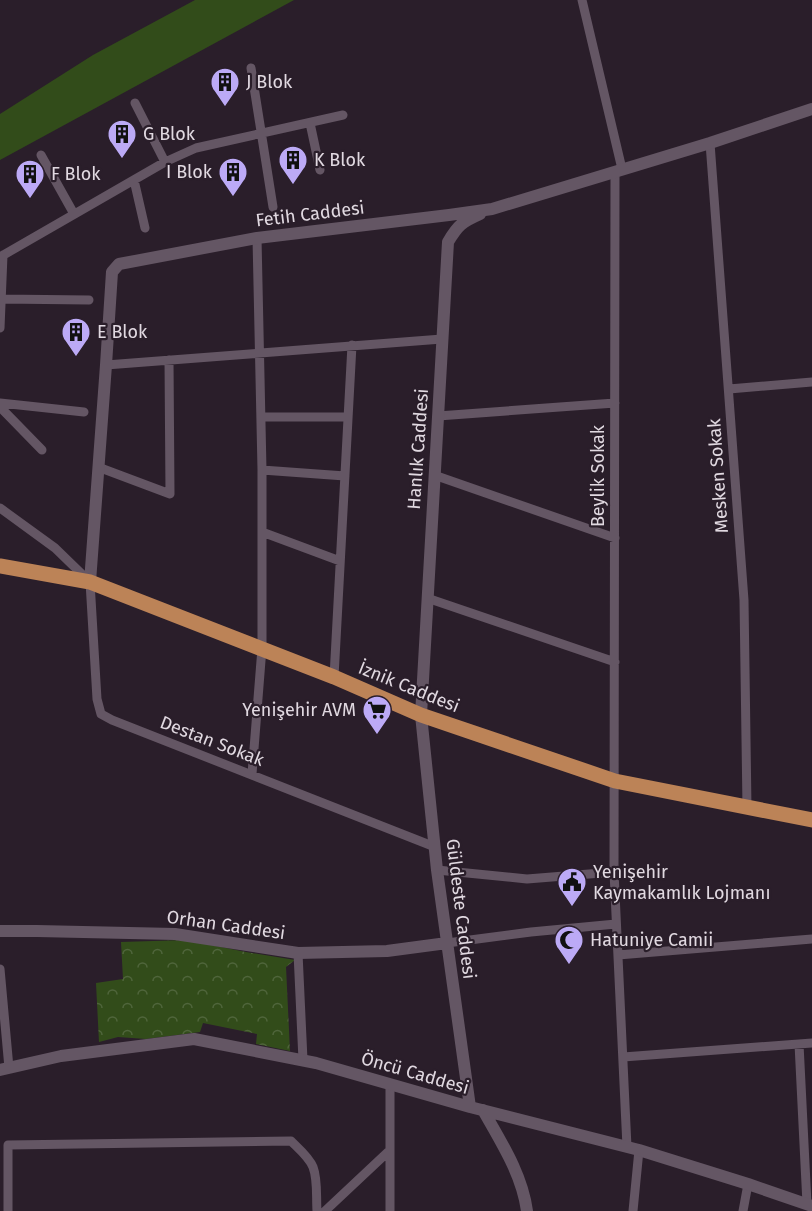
<svg xmlns="http://www.w3.org/2000/svg" width="812" height="1211" viewBox="0 0 812 1211" font-family="'Fira Sans',sans-serif">
  <style>
    .grass { fill: #324c1a }
    .park { fill: url(#park-crowns) }
    .lines { fill: none; stroke-linecap: round; stroke-linejoin: round }
    .minor { stroke: #645664; stroke-width: 9 }
    .tertiary { stroke: #645664; stroke-width: 12 }
    .primary { stroke: #bc8357; stroke-width: 15 }
    .labels { text-anchor: middle; stroke-width: 4.5; stroke-linejoin: round; paint-order: stroke }
    .poi-label { font-size: 18px; fill: #e1d9e1; stroke: #2a1e2a; text-anchor: start }
    .street-label { font-size: 18px; fill: #e1d9e1; stroke: #2a1e2a }
  </style>
  <defs>
    <pattern id="park-crowns" width="20" height="18" patternUnits="userSpaceOnUse" patternTransform="scale(1.5)"><rect width="20" height="18" fill="#324c1a"/><path d="M2 6a3 3 0 1 1 6 0M12 15a3 3 0 1 1 6 0" fill="none" stroke="#4f653b"/></pattern>
  </defs>
  <rect width="100%" height="100%" fill="#2a1e2a"/>
  <path class="grass" d="M195,0H294L0,160V114L93,55Z"/>
  <path class="park" d="M186,940L246,952L295,960L286,967L290,1051L256,1044L257,1034L203,1023L200,1032L146,1039L118,1037L99,1042L96,983L123,979L121,942Z"/>
  <g class="lines">
    <path class="minor" d="M582,0L622,169
      M251,68L273,207
      M135,103L165,162
      M310,123L320,170
      M710,143L744,600L747,808
      M41,155L74,214
      M615,172L614,872L627,1147
      M134,180L145,228
      M0,257L165,162L196,148L343,115
      M1,299L89,300
      M0,328L3,255
      M106,365L442,339
      M729,389L812,382
      M0,403L84,412
      M0,407L42,450
      M438,416L615,403
      M261,417H348
      M98,467L170,494L169,360
      M262,470L345,476
      M434,475L615,538
      M0,508L55,548L90,582L97,699L101,714L112,720L435,847
      M262,532L340,561
      M427,598L615,662
      M334,677L352,345
      M252,774L262,648V470L257,238
      M437,870L527,879L614,872
      M447,943L531,932L616,924
      M298,953L303,1060
      M618,955L812,939
      M0,969L9,1068
      M799,1044L807,1204
      M623,1057L812,1043
      M8,1211V1145L291,1141C298,1148 309,1157 313,1167C318,1180 316,1197 317,1211
      M325,1211L390,1150
      M390,1211V1085
      M633,1211L639,1150
      M743,1211L748,1184"/>
    <path class="tertiary" d="M90,582L106,365L112,272L119,264L257,238L449,215L492,209L710,143L812,109
      M0,931H37L175,934L298,953L387,951L447,943
      M0,1070L61,1056L194,1039L316,1063L470,1107L639,1150L748,1184L812,1206
      M470,1107L437,870L421,715L448,242C458,225 462,222 480,214
      M483,1110C501,1142 522,1174 527,1211"/>
    <path class="primary" d="M0,566L90,582L334,677L421,715L615,781L812,820"/>
  </g>
  <defs>
    <g id="building-pin" transform="scale(1.5)"><path d="M0 17L-7.5 6A9.5 9.5 0 1 1 7.5 6Z" fill="#bcaaf6" stroke="#2a1e2a"/><path d="M-4-6H4V6H1V3H-1V6H-4ZM-2.5-4.3h1.7v1.8h-1.7ZM.8-4.3h1.7v1.8H.8ZM-2.5-1h1.7V.8h-1.7ZM.8-1h1.7V.8H.8Z" fill="#111"/></g>
    <g id="supermarket-pin" transform="scale(1.5)"><path d="M0 17L-7.5 6A9.5 9.5 0 1 1 7.5 6Z" fill="#bcaaf6" stroke="#2a1e2a"/><path d="M-6-5.5h2.5l.6 2H6L4.5 2H-2.5L-4.4-4H-6ZM-1.5 3.2a1.3 1.3 0 1 0 .1 0ZM3 3.2a1.3 1.3 0 1 0 .1 0Z" fill="#111"/></g>
    <g id="civic-pin" transform="scale(1.5)"><path d="M0 17L-7.5 6A9.5 9.5 0 1 1 7.5 6Z" fill="#bcaaf6" stroke="#2a1e2a"/><path d="M-.6-6.5H3V-4.5H.6V-3L4-1V1h2V6H-6V1h2V-1L-.6-3ZM-1.2 2.5V6h2.4V2.5Z" fill="#111"/></g>
    <g id="mosque-pin" transform="scale(1.5)"><path d="M0 17L-7.5 6A9.5 9.5 0 1 1 7.5 6Z" fill="#bcaaf6" stroke="#2a1e2a"/><path d="M3.5-4.9A6 6 0 1 0 3.5 4.9A5 5 0 1 1 3.5-4.9Z" fill="#111"/></g>
  </defs>
  <g fill-rule="evenodd">
    <use href="#building-pin" x="225" y="82"/>
    <use href="#building-pin" x="122" y="134"/>
    <use href="#building-pin" x="293" y="160"/>
    <use href="#building-pin" x="233" y="172"/>
    <use href="#building-pin" x="30" y="174"/>
    <use href="#building-pin" x="76" y="332"/>
    <use href="#supermarket-pin" x="377" y="710"/>
    <use href="#civic-pin" x="572" y="882"/>
    <use href="#mosque-pin" x="569" y="940"/>
  </g>
  <g class="labels">
    <g class="poi-label">
      <text x="246" y="88">J Blok</text>
      <text x="143" y="140">G Blok</text>
      <text x="314" y="166">K Blok</text>
      <text x="212" y="178" text-anchor="end">I Blok</text>
      <text x="51" y="180">F Blok</text>
      <text x="97" y="338">E Blok</text>
      <text x="356" y="716" text-anchor="end">Yenişehir AVM</text>
      <text x="593" y="878">Yenişehir<tspan x="593" dy="21">Kaymakamlık Lojmanı</tspan></text>
      <text x="590" y="946">Hatuniye Camii</text>
    </g>
    <g class="street-label">
      <text transform="translate(310 214) rotate(-7)" y="6">Fetih Caddesi</text>
      <text transform="translate(418 449) rotate(-86)" y="6">Hanlık Caddesi</text>
      <text transform="translate(598 476) rotate(-90)" y="6">Beylik Sokak</text>
      <text transform="translate(718 476) rotate(-94)" y="6">Mesken Sokak</text>
      <text transform="translate(409 687) rotate(22)" y="6">İznik Caddesi</text>
      <text transform="translate(212 741) rotate(21)" y="6">Destan Sokak</text>
      <text transform="translate(461 909) rotate(83)" y="6">Güldeste Caddesi</text>
      <text transform="translate(226 925) rotate(8)" y="6">Orhan Caddesi</text>
      <text transform="translate(415 1073) rotate(16)" y="6">Öncü Caddesi</text>
    </g>
  </g>
</svg>
